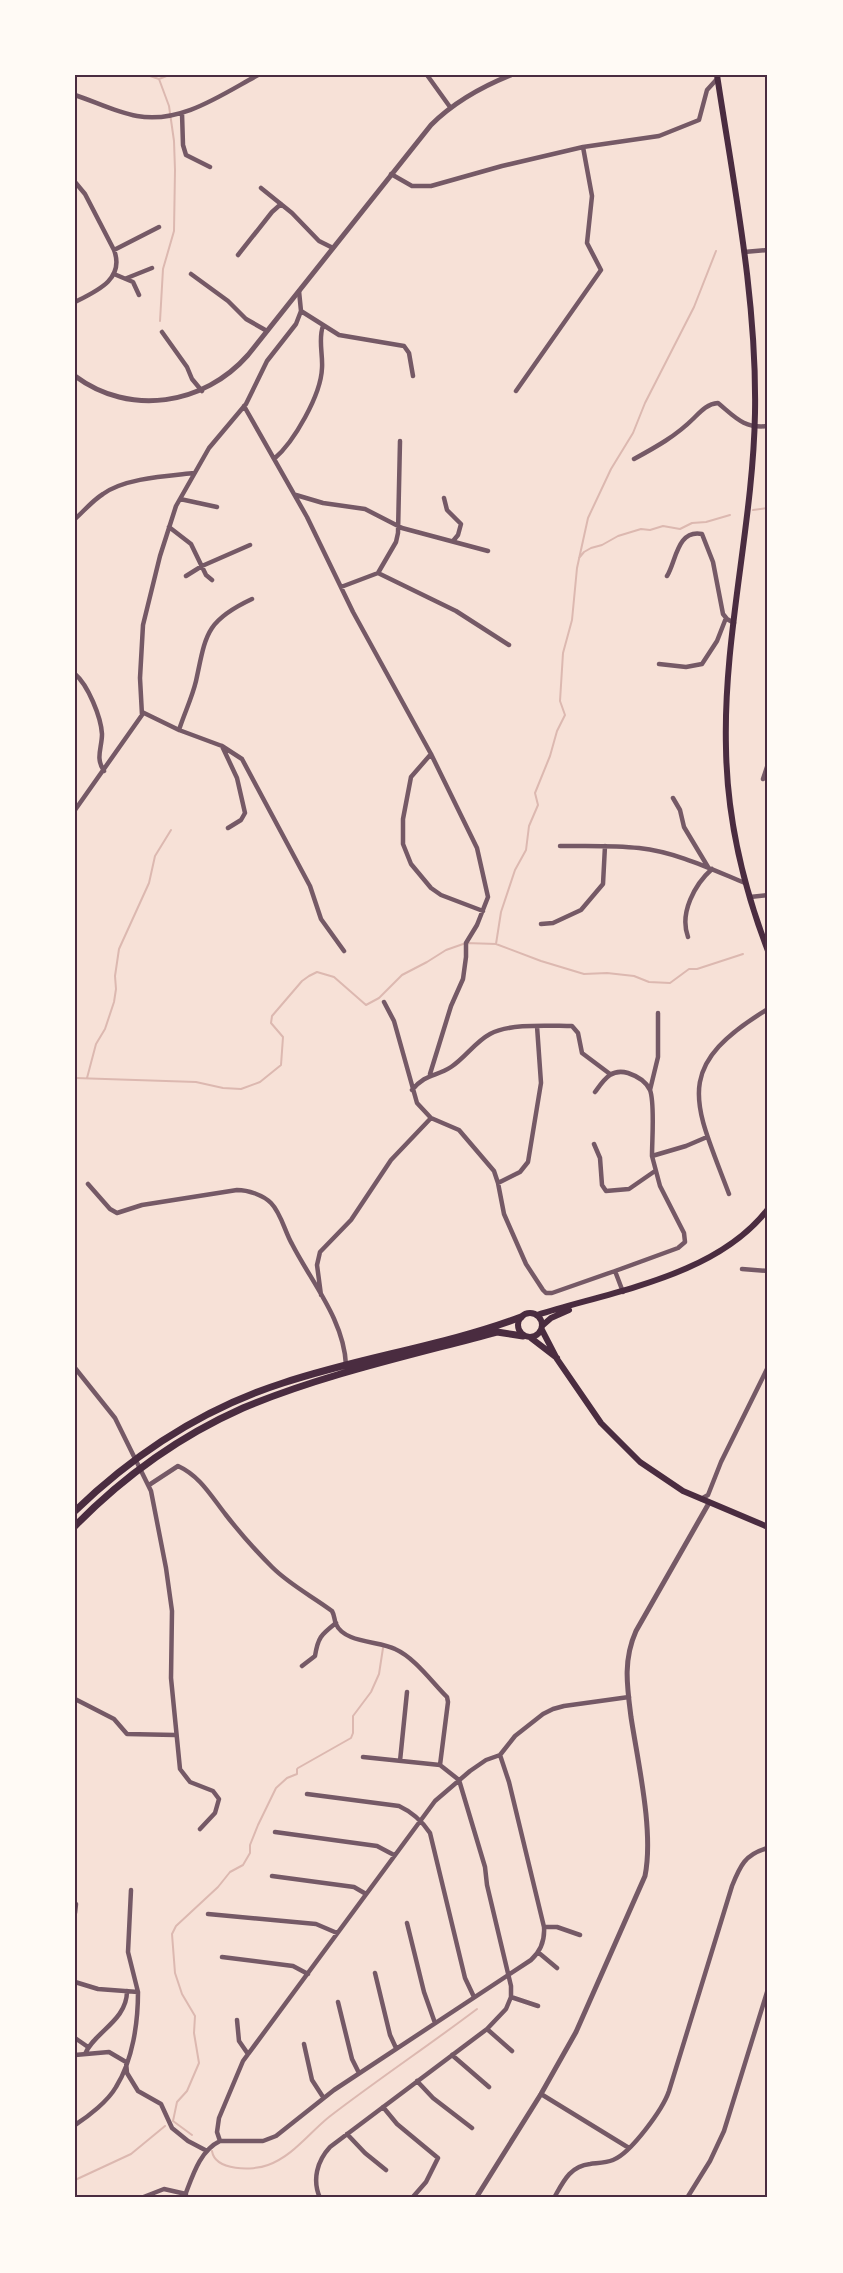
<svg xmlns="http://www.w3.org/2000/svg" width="843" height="2273" viewBox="0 0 843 2273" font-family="Overpass,sans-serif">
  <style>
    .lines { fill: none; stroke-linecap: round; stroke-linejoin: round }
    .stream { stroke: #dcb8b0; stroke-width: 2 }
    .minor { stroke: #755966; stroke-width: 4.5 }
    .tertiary { stroke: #755966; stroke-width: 5 }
    .secondary { stroke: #4a2c40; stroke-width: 6 }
    .primary { stroke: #4a2c40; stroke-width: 7 }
    .neatline { fill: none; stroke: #4a2c40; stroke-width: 2 }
  </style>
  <rect width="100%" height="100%" fill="#f7e1d7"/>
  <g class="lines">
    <path class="stream" d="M147,75L159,79L169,75
      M159,79L169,106L174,141L175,170L174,231L163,269L160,321
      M753,510L768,508
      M579,558L584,552L591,548L602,545L618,536L641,529L650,530L663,526L680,529L692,523L706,522L730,515
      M496,944L501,912L515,870L526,850L529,826L538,805L535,793L550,756L557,731L565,715L560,701L563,653L572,620L577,568L588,518L611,469L633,433L645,403L694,307L716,251
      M75,1078L196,1082L223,1088L241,1089L260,1082L281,1065L283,1037L271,1023L272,1016L302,981L309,976L317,972L334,977L366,1005L379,998L402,975L427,962L446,950L466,943L496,944L541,961L584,974L607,973L634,976L649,982L670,983L689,969H697L743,954
      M87,1078L96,1044L105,1029L114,1002L116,989L115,976L119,949L149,883L155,856L171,830
      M298,1768L351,1738L353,1733V1716L371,1692L379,1674L383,1648
      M192,2135L173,2121L177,2102L187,2091L199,2063L194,2033L195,2016L182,1994L175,1973L172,1934L176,1926L218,1887L230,1872L243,1865L250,1853V1845L258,1825L276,1788L287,1778L297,1774V1769
      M212,2151C215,2171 253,2171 268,2165C293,2156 309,2133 329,2117C377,2080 428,2046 477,2009
      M75,2180L131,2154L165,2126"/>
    <path class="minor" d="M427,75L450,107
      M75,95C96,102 115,112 137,116C181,124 221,95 258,75
      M182,113L183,145L186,155L210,167
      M391,174L412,186H431L502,166L583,147L659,136L699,120L707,90L717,79
      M75,182L85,194L114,250C125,279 97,291 75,302
      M261,188L292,213L319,241L333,248
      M114,250L159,227
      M744,252L768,250
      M238,255L272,212L281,204
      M114,274L133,282L139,295
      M191,274L228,301L246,319L267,331
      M127,278L152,268
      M301,311L339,335L404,346L409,353L413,376
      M162,332L187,367L192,379L202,391
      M516,391L601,270L587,243L592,196L583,147
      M244,406L307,517L353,612L431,754L477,848L488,897L477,925L466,943V957L463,979L451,1006L430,1074
      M274,459C294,442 321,395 322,368C323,354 318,339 323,326
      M634,459C656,447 676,436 694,418C701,411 707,404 718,403C735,417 744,429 768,426
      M296,495L323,503L365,509L402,528L488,551
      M444,498L447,510L461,524L458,535L453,541
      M180,499L217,507
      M75,519C84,511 92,501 103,494C125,478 167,476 194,473
      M169,527L191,544L206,575L212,580
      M378,573L456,611L509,645
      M186,576L202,566L250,545
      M667,576C676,562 677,529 702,534L713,562L723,614L727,619L734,623
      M341,587L378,573L396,542L398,533L400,441
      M659,664L686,667L702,664L717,641L726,618
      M75,674C88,685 101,717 102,734C102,748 95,758 104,771
      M142,712L179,730L222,746L242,759L310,886L321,919L344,951
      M179,730C184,714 192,698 196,681C206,635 205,621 252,599
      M222,746L237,778L245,813L241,820L228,828
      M431,754L411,777L403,819V844L411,864L431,888L441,895L483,911
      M763,779L768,764
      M673,798L680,810L684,827L708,867
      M75,810L142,715L140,678L143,625L160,556L176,506L209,448L246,404L267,361L296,324L301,311L299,291
      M560,846C586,846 613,845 639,848C676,852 711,869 745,883
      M750,897L768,895
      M541,924L553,923L581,910L603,884L605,846
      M688,937C679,913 695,884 712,869
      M384,1002L394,1021L417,1103L431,1118L459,1130L494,1171L498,1183L504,1214L526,1264L543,1290L546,1293H552L615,1271
      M412,1090C426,1073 436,1077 451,1067C465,1058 475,1042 490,1034C510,1023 549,1026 572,1026L578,1033L582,1053L610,1074
      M650,1090L658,1057V1013
      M595,1092C604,1080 611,1068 628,1073C637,1076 646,1081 650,1090C655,1103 652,1139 652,1156
      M594,1144L600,1158L602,1185L606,1191L629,1189L655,1171
      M498,1183L520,1172L528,1162L541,1083L537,1026
      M88,1184L110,1209L117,1213L142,1205L237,1190C248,1190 263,1195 271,1203C281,1213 285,1232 292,1244C312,1283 344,1320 346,1365
      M729,1194C695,1103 670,1068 768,1009
      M742,1269L768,1271
      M623,1292L615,1271L678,1248L685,1242L684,1233L660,1186L652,1156L686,1146L707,1137
      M321,1295L317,1265L320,1252L351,1220L391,1160L431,1118
      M75,1368L115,1418L151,1491L166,1568L172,1611L171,1678L180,1769L190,1782L213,1791L219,1799L215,1813L200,1829
      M149,1485L178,1466C200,1476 211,1496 226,1515C240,1533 256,1551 272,1567C290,1585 312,1596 332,1611C335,1616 334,1620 336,1624C344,1643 379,1641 395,1649C415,1658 431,1681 447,1697L448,1702L440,1765
      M701,1499L708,1495L721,1462L768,1367
      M302,1666L315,1656C318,1637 321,1635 336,1623
      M75,1699L114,1719L127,1734L175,1735
      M400,1761L407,1692
      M307,1794L399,1806C412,1812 422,1821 430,1833L465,1978L474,1997
      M275,1832L377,1846L394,1855
      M272,1876L354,1887L366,1894
      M131,1890L128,1952L138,1992
      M75,1913L76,1904
      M208,1914L316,1924L337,1933
      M407,1923L424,1992L435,2023
      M544,1927H557L580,1935
      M539,1953L557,1968
      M222,1957L293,1966L308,1974
      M375,1973L390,2035L396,2048
      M75,1982L98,1989L138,1992C138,2022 133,2060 116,2087C108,2101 89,2116 75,2125
      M511,1997L538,2006
      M338,2002L352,2059L359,2073
      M237,2020L239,2041L248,2054
      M487,2029L512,2051
      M75,2038L88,2047
      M304,2044L312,2080L323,2097
      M85,2054C94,2032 127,2021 127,1991
      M75,2055L109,2052L126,2062L127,2073L138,2091L161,2104L172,2128L188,2141L207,2151
      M452,2055L489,2087
      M417,2081L433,2098L472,2128
      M541,2094L629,2148
      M383,2107L397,2124L438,2158L426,2182L412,2198
      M347,2134L365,2153L386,2170
      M220,2141L217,2132L219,2118L243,2061L435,1801L470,1771L486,1760L500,1755L515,1736L543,1714L553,1709L564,1706L629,1697
      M220,2141H263L276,2136L334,2090L531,1960C541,1951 545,1941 544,1927L509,1782L500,1755
      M141,2198L164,2189L186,2194
      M184,2198C192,2178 199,2151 220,2141
      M320,2198C312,2180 317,2161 330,2147L487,2029L506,2009L511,1997V1986L487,1885L485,1867L459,1780L440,1765L363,1757
      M554,2198C563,2182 570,2166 590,2164C597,2163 606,2163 613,2160C631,2153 663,2109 669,2091L732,1886C740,1866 745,1854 768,1848
      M687,2198L710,2161L724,2131L768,1989"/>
    <path class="tertiary" d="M75,376C130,417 204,405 248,355L431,125C454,102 481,87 511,75
      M476,2198L541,2094L576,2032L645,1876C654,1832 638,1763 631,1717C627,1686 623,1660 636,1631L709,1503"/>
    <path class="secondary" d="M717,75C734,187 757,299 755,413C753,525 723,636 726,748C727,818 743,886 768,951
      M518 1325a12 12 0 1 1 24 0a12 12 0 1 1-24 0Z
      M537,1315C613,1291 717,1276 768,1209
      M543,1325L551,1318L569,1310
      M542,1330L557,1359L601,1423L640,1462L683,1491L768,1527
      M531,1338L557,1358"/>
    <path class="primary" d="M75,1511C134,1454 205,1408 283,1383C361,1357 444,1346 521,1317
      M75,1526C123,1477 180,1436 243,1408C324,1374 412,1355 497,1332L523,1336"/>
  </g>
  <rect width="843" height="2273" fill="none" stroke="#fffaf5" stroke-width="153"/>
  <rect x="76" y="76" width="690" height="2120" class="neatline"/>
</svg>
